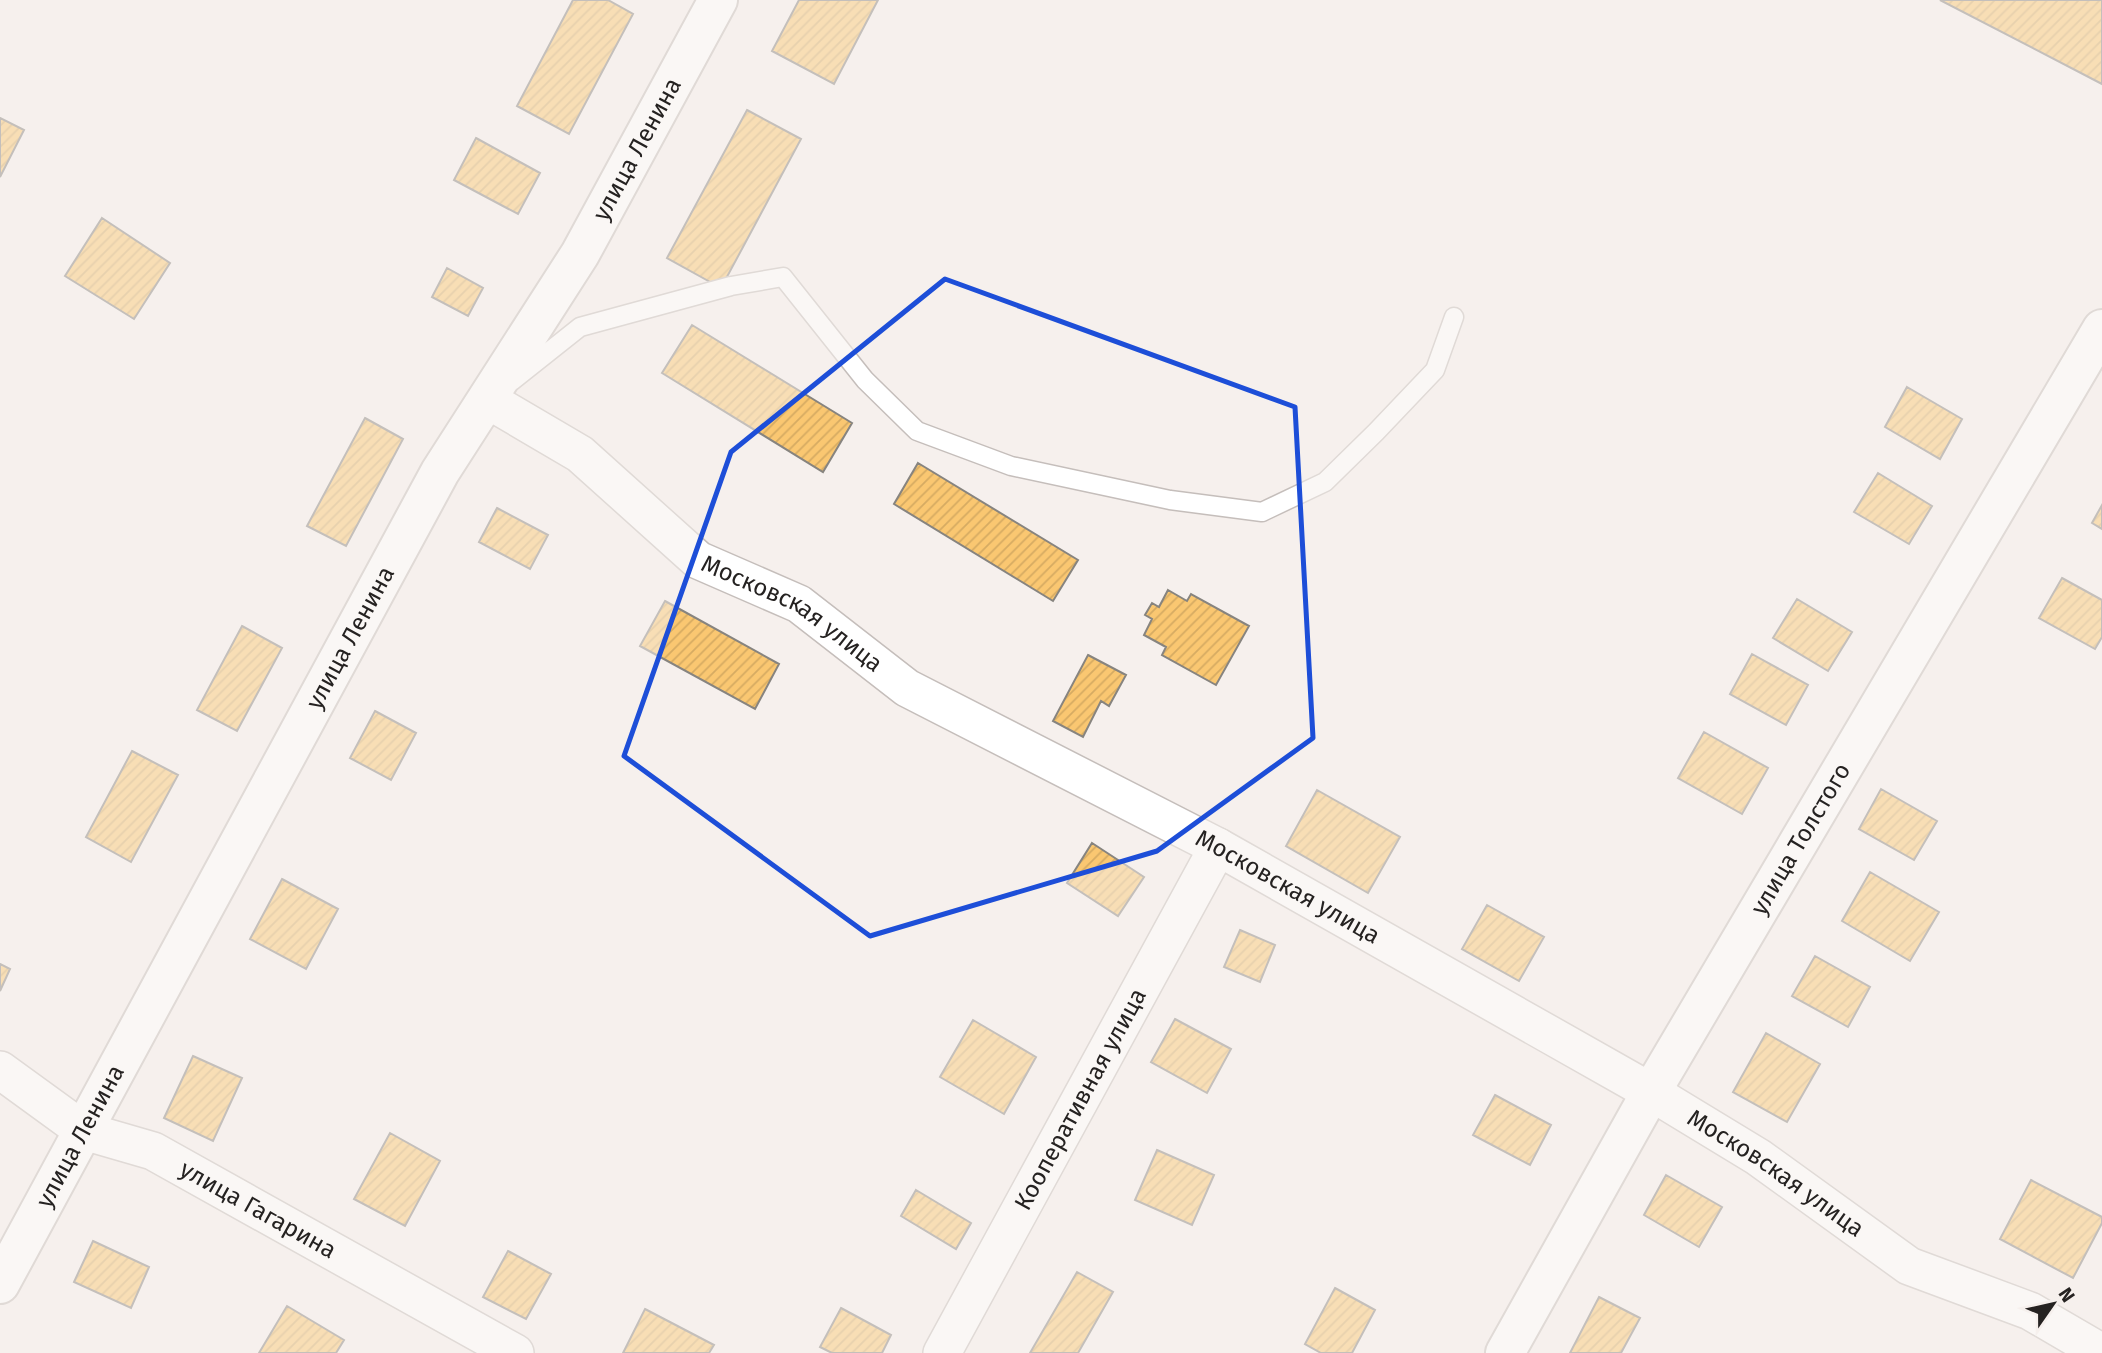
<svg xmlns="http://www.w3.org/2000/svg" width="2102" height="1353" viewBox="0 0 2102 1353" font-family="'Fira Sans',sans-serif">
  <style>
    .building { fill: url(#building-hatch); stroke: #87847f; stroke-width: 2 }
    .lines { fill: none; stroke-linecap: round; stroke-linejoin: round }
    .lane-casing { stroke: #c5bebb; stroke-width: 21 }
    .street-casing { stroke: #c5bebb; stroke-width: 40 }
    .secondary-casing { stroke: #c5bebb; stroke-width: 42 }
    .lane { stroke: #fff; stroke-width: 18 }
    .street { stroke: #fff; stroke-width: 37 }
    .secondary { stroke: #fff; stroke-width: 38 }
    .marked { fill: none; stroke: #1d4ed8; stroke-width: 5; stroke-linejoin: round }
    .labels { text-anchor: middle; stroke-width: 5; stroke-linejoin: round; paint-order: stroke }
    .street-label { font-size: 24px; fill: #252221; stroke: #f6f0ed }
  </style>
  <defs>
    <pattern id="building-hatch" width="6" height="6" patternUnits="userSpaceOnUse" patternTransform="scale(1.75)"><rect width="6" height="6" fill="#fac771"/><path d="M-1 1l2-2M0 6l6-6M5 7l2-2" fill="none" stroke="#d6ab62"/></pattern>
  </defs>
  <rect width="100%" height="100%" fill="#f6f0ed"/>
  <path class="building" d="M573,0H608L633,14L569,134L517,106Z
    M799,0H878L834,84L772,51Z
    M1940,0H2102V84Z
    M747,110L801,139L721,288L667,258Z
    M0,118L24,130L0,177Z
    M476,138L540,173L518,214L454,180Z
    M102,218L170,263L134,319L65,276Z
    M447,268L483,288L468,316L432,297Z
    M692,325L852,423L823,472L662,373Z
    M1907,387L1962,419L1940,459L1885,427Z
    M365,418L403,439L346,546L307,526Z
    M918,463L1078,560L1053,601L894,504Z
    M1878,473L1932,506L1909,544L1854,512Z
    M2102,505V529L2092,523Z
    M497,508L548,535L530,569L479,542Z
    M2062,578L2102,600V637L2095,649L2039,618Z
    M1168,590L1187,601L1191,594L1249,626L1216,685L1162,655L1166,647L1144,635L1152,619L1145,615L1152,603L1159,607Z
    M1797,599L1852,632L1828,671L1773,638Z
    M665,601L779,664L755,709L640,646Z
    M242,626L282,648L237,731L197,710Z
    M1752,654L1808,685L1786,725L1730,694Z
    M1088,655L1126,675L1109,706L1101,701L1083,737L1053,721Z
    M375,711L416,733L391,780L350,758Z
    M1704,732L1768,768L1742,814L1678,778Z
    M132,751L178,775L131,862L86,837Z
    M1881,789L1937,821L1914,860L1859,829Z
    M1317,790L1400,837L1368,893L1286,846Z
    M1092,843L1144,877L1118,916L1067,883Z
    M1870,872L1939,912L1910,961L1842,921Z
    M282,879L338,909L306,969L250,939Z
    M1487,905L1544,937L1519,981L1462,949Z
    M1240,930L1275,945L1260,982L1224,967Z
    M1815,956L1870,987L1848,1027L1792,996Z
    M0,964L10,969L0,991Z
    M1175,1019L1231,1049L1207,1093L1151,1062Z
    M973,1020L1036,1057L1004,1114L940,1077Z
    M1766,1033L1820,1064L1787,1122L1733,1092Z
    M193,1056L242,1078L213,1141L164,1118Z
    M1495,1095L1551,1125L1530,1165L1473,1135Z
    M390,1133L440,1161L405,1226L354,1199Z
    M1157,1150L1214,1175L1192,1225L1135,1200Z
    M1666,1175L1722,1207L1699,1247L1644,1215Z
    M2031,1180L2102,1217V1223L2073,1278L2000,1239Z
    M916,1190L971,1223L956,1249L901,1216Z
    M93,1241L149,1267L131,1308L74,1282Z
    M508,1251L551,1274L526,1319L483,1297Z
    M1077,1272L1113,1292L1078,1353H1030Z
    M1335,1288L1375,1310L1352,1353H1321L1305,1344Z
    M1599,1297L1640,1318L1621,1353H1570Z
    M287,1306L344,1340L336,1353H259Z
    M841,1308L891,1335L882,1353H832L820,1347Z
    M645,1309L714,1345L709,1353H623Z"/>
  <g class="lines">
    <g class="lane-casing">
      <path id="lane" d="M512,381L580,327L731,286L783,277L865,380L917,431L1011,466L1170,500L1262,512L1325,482L1376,432L1435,370L1454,317"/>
    </g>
    <g class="street-casing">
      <g id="street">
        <path id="s1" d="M488,400L580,454L698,560L799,604L907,688L1218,847L1651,1092L1758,1157L1909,1266L2030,1311L2102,1353"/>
        <path id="s2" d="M0,1070L84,1131L153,1151L515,1353"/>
        <path id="s3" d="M942,1353L1218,847"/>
      </g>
    </g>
    <g class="secondary-casing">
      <g id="secondary">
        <path id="s4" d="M0,1284L440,472L580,254L718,0"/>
        <path id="s5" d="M1505,1353L1651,1092L2102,329"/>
      </g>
    </g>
    <use href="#lane" class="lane"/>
    <use href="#street" class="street"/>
    <use href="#secondary" class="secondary"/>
  </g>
  <path d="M0 0H2102V1353H0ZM945,279L1295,407L1313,738L1157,851L870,936L624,756L731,452Z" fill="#f6f0ed" fill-opacity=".55" fill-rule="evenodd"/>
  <path class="marked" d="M945,279L1295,407L1313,738L1157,851L870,936L624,756L731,452Z"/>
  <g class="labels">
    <g class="street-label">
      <text dy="8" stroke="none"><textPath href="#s4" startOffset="1302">улица Ленина</textPath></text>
      <text dy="8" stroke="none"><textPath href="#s1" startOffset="374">Московская улица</textPath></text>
      <text dy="8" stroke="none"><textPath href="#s4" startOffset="735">улица Ленина</textPath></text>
      <text dy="8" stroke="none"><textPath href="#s5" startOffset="593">улица Толстого</textPath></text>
      <text dy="8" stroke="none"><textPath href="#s1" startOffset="942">Московская улица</textPath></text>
      <text dy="8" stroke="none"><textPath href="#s3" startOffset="289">Кооперативная улица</textPath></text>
      <text dy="8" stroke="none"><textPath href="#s4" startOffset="168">улица Ленина</textPath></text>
      <text dy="8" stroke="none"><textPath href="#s1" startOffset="1508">Московская улица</textPath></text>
      <text dy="8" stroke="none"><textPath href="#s2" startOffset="296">улица Гагарина</textPath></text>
    </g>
  </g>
  <g transform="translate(2053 1304) rotate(56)" stroke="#f6f0ed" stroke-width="5" paint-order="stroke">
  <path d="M0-5L12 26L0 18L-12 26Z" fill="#252221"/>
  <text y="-10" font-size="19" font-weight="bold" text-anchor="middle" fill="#252221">N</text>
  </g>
</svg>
